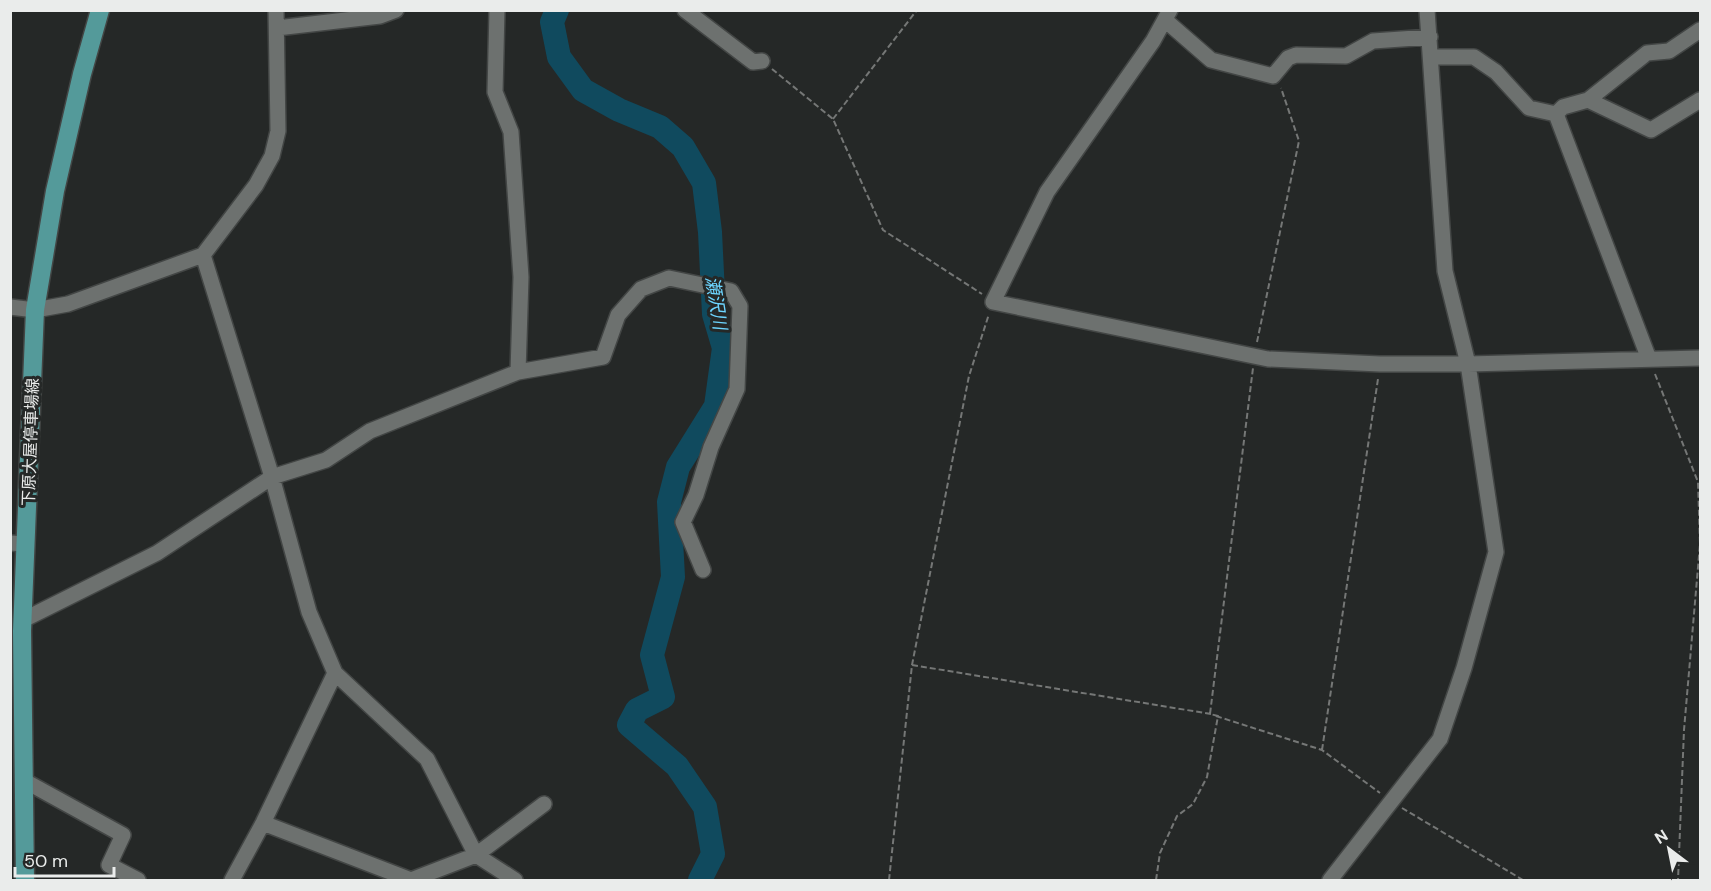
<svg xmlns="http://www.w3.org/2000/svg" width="1711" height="891" viewBox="0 0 1711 891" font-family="'DM Sans','Noto Sans JP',sans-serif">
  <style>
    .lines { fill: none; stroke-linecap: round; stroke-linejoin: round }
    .river { stroke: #104a5e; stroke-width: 24 }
    .minor-casing { stroke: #434645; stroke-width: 18 }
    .major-casing { stroke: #434645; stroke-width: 21 }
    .path { stroke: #757776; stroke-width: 2; stroke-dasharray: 6 3; stroke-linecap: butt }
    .minor { stroke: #6d716f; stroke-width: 15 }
    .major { stroke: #549a9a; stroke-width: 18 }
    .labels { text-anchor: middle; stroke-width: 6; stroke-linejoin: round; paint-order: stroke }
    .street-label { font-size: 16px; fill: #eaeceb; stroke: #252827 }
    .water-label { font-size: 18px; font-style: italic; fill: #6dd5ff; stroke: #252827 }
  </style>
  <rect width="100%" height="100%" fill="#252827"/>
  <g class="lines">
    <path class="river" d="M557,10L552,22L559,57L583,90L619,110L660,127L683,147L704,183L710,232L714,314L724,348L716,406L678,467L669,502L673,577L652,655L663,697L637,710L629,725L677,766L705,807L713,854L700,880"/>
    <g class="minor-casing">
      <path id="minor" d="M685,10L753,62L762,61
        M1170,10L1153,41L1047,192L993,302L1268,359L1380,364H1468L1700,358
        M1165,20L1211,60L1273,76L1288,58L1296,55L1346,56L1373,41L1430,37
        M277,28L380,16L396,10
        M1431,57H1474L1496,72L1529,108L1556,114
        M1588,100L1651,130L1700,100
        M1556,114L1649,359
        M1556,114L1563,107L1588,100L1647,53L1669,51L1700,30
        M203,255L272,477L309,612L335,673L427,759L476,855L515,880
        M10,307L35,310L68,304L203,255L256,185L272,156L278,131L276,10
        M518,372L603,357L618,315L641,289L669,278L731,291L740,306L737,389L711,447L696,495L683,522L703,570
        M10,543L26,544
        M23,620L157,553L272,477L326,460L370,431L518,372L521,277L511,132L495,92L497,10
        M23,780L123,835L109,865L138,880
        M263,823L411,880L476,855L544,804
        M232,880L263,823L335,673
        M1330,880L1440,739L1464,668L1496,552L1468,364L1445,271L1427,10"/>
    </g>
    <g class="major-casing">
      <path id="major" d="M25,880L22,631L35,310L55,191L82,74L100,10"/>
    </g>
    <path class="path" d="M772,69L833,119L883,230L982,294
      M833,119L917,10
      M1257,342L1299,141L1281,88
      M1655,374L1698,482L1700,544L1684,730L1678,880
      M912,665L1211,714
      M1216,716L1322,750L1380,793
      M1322,750L1378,379
      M1402,808L1523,880
      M889,880L912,665L969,376L989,314
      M1156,880L1160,853L1177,816L1193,804L1207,777L1218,716L1210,714L1253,368
      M1623,880H1677"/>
    <use href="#minor" class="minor"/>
    <use href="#major" class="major"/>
  </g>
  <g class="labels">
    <g class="street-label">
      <text transform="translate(30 442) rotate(-88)" y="6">下原大屋停車場線</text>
    </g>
    <g class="water-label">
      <text transform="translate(716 303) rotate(81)" y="6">瀬沢川</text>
    </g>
  </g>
  <rect width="1711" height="891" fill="none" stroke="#eaeceb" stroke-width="24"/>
  <g transform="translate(1669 849) rotate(328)" stroke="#252827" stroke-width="4.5" paint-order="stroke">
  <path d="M0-4.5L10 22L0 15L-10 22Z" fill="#eaeceb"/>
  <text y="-9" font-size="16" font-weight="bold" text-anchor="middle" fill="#eaeceb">N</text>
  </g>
  <path d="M15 867v9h99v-9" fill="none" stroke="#eaeceb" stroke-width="3"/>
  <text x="24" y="867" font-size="18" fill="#eaeceb" stroke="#252827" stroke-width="4.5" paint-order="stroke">50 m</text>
</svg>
